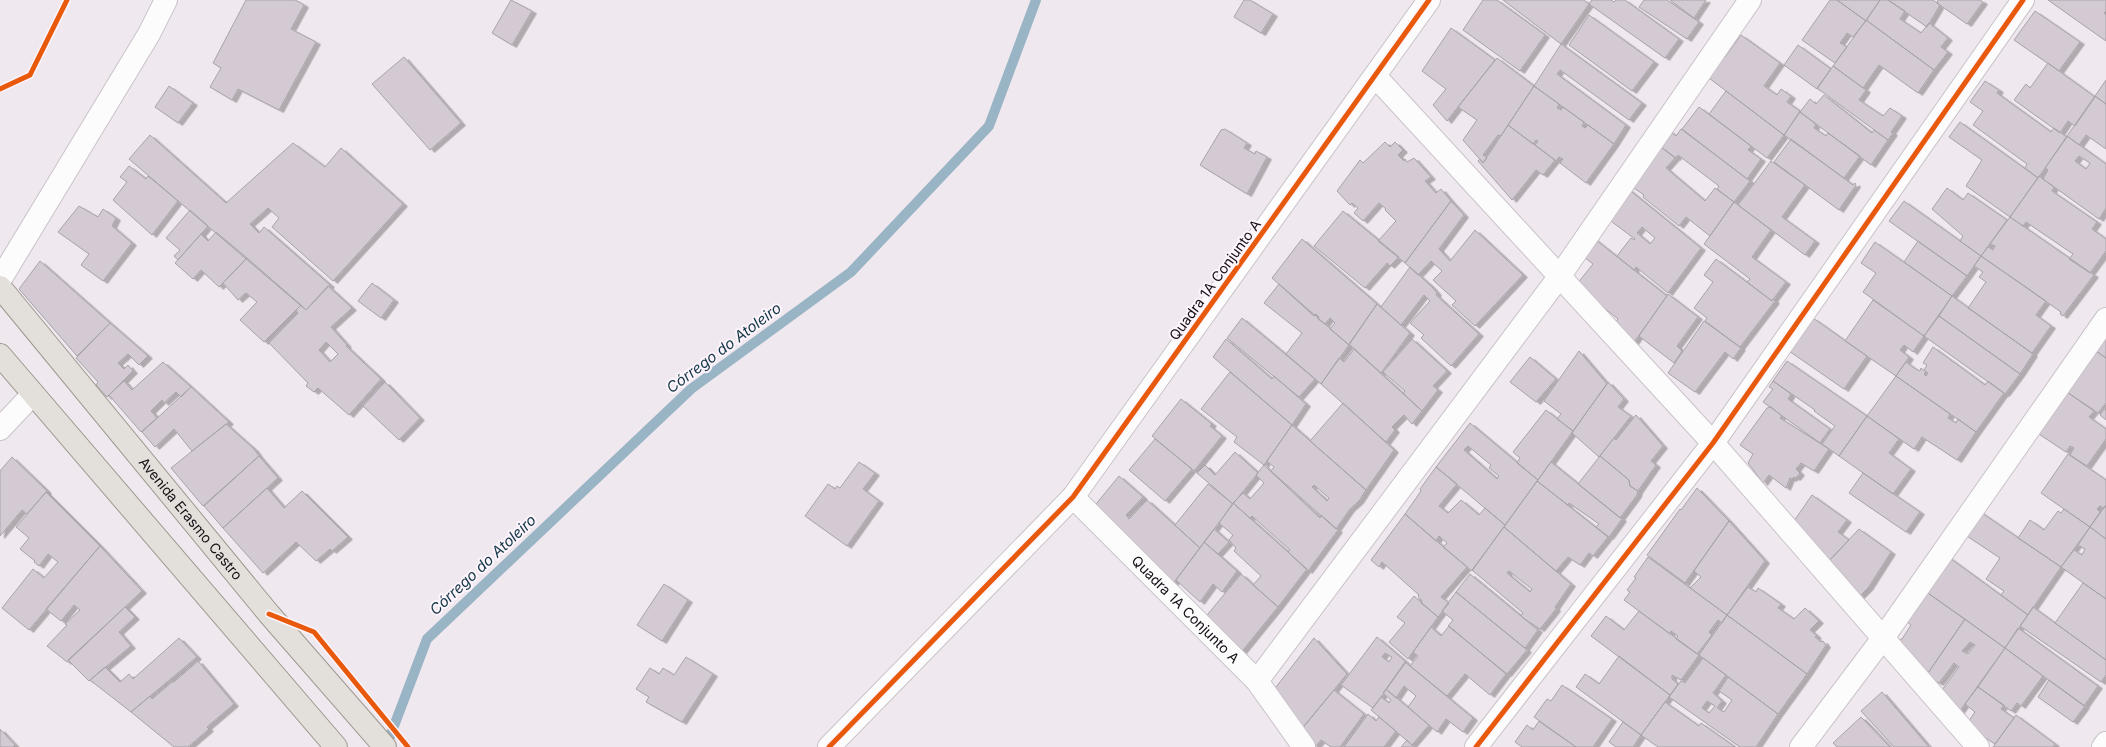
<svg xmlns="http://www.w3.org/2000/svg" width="2106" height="747" viewBox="0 0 2106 747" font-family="Inter,sans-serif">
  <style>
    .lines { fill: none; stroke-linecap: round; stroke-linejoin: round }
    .stream { stroke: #99b4c4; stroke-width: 10 }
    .building { fill: #d4cad3; stroke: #a9a3a9; fill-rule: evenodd; filter: url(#shadow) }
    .street-casing { stroke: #c9c3c9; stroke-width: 24 }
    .primary-casing { stroke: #9f988f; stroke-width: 24 }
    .street { stroke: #fdfcfd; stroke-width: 22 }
    .primary { stroke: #e3e0db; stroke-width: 22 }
    .cycleway-casing { stroke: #fdf4fc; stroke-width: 8 }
    .cycleway { stroke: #e8590c; stroke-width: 5 }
    .labels { text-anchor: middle; stroke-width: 4; stroke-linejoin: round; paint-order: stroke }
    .street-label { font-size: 14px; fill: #140f14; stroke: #fdf4fc }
    .water-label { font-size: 15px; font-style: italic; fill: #113646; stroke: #fdf4fc }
  </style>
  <defs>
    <filter id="shadow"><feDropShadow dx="4.5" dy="2.5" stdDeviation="0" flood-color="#0004"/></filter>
  </defs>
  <rect width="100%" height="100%" fill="#f0e8ef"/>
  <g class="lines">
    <path class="stream" d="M386,747L427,639L691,389L851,272L989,126L1036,0"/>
  </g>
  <path class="building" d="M246,0H295L301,3L304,5L291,29L316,42L279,110L238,89L232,100L210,87L221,68L213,63Z
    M511,0L532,11L512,45L492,33Z
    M1244,0H1250L1273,14L1261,33L1234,17Z
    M1483,0H1497L1545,35L1520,71L1463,30Z
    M1503,0H1584L1589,4L1561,44Z
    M1592,0H1611L1614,2L1616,0H1625L1679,39L1665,58L1589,4Z
    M1644,0H1667L1699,22L1687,39L1639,7Z
    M1670,0H1706L1694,18Z
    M1830,0H1837L1866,21L1853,37L1847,33L1840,43L1847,47L1835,63L1802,40Z
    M1837,0H1880L1866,21Z
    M1880,0H1888L1905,11L1900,19L1921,33L1929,23L1948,38L1941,47L1948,52L1934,70L1866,20Z
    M1888,0H1933L1940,5L1927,27Z
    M1938,0H1980L1983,2L1967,24L1937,3Z
    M2048,0H2106V11L2104,13L2106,15V41Z
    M2035,11L2080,42L2059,71L2014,40Z
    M1589,15L1654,62L1632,91L1569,45Z
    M1866,20L1934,70L1918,93L1879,65L1863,88L1833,66Z
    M1451,28L1495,60L1447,121L1433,105L1446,89L1422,71Z
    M1741,35L1780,63L1764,86L1777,95L1781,89L1791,96L1787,102L1800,111L1784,135L1705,75L1720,54L1725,57Z
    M1561,44L1642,103L1629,120L1560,70L1557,74L1626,125L1614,144L1534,86Z
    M1798,45L1831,69L1817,89L1784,65Z
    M404,57L461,123L430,150L372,84Z
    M1497,58L1534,86L1501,136L1498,135L1483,155L1487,158L1483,163L1463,140L1477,120L1458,107Z
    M2048,63L2095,97L2075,126L2068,121L2060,133L2014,100L2026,84L2030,88Z
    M1833,66L1866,90L1859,100L1883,116L1890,108L1902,116L1891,132L1893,133L1888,140L1817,88Z
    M2106,80V104L2095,96Z
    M1985,81L1999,90L1997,93L2051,132L2054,128L2067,137L2038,178L2025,168L2027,164L1973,125L1983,111L1970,102Z
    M169,86L193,103L178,123L155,107Z
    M1534,86L1559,104L1557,108L1561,110L1563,107L1584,122L1582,126L1585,128L1588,125L1614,144L1586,183L1560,163L1563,159L1559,157L1556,161L1535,145L1538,141L1536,140L1533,144L1508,125Z
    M1726,91L1784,135L1767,158L1709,114Z
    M1824,95L1872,133L1874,130L1888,140L1871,165L1800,112L1810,99L1816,104Z
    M2095,96L2106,104V149L2086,135L2079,145L2067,136Z
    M1699,107L1751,146L1748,150L1761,159L1747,179L1682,129Z
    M1800,112L1816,124L1814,128L1826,136L1828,133L1860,156L1844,178L1784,135Z
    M1960,122L2038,178L2010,217L1966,186L1982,160L1949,137Z
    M1508,125L1555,160L1543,175L1536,170L1512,200L1478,161L1480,159L1483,163Z
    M1225,129L1247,143L1244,148L1255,154L1256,151L1267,157L1247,194L1200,165L1221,130Z
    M1681,129L1750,181L1734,202L1717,189L1719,186L1678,155L1676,158L1657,144L1668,130L1676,136Z
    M150,135L226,203L293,143L325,167L341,148L403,204L333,281L272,227L279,218L268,208L250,224L259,233L264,227L330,285L306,310L129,159Z
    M2067,136L2106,164V208L2099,219L2043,179L2048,170L2045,168ZM2079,156L2090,163L2086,169L2075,161Z
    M1791,139L1853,185L1855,183L1856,185L1839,210L1774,162Z
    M1385,142L1390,147L1395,142L1403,150L1398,155L1404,161L1405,159L1407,162L1414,158L1431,177L1425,181L1436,193L1441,189L1451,201L1405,263L1378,241L1396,221L1385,210L1386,209L1379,203L1363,221L1354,213L1358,208L1352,203L1350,205L1337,191L1360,160L1363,163Z
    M1657,144L1675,158L1666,168L1705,201L1715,188L1734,202L1710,236L1686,217L1679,226L1643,197L1644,195L1628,184Z
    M1771,161L1805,185L1782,217L1815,241L1805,255L1738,205Z
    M129,166L146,179L148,176L178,201L152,235L113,200L127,182L120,177Z
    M2039,176L2054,187L2052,191L2097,222L2092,229L2106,239V251L2090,273L2069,259L2073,254L2026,222L2023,226L2010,217Z
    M1627,188L1701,248L1668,293L1636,267L1634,270L1617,256L1631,238L1634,240L1635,239L1604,216ZM1642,227L1655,238L1650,244L1637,233Z
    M1947,188L1963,200L1968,193L2007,220L1981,256L1960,241L1963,236L1932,209Z
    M1451,201L1464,215L1439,249L1450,261L1475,230L1523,275L1475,326L1452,305L1456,301L1433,280L1442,271L1431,261L1418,275L1405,263Z
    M1904,201L1981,256L1967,276L1889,221Z
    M1734,202L1771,230L1752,257L1786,282L1772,301L1747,282L1750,279L1704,244Z
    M79,206L98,217L103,209L116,218L112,226L132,243L103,281L81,265L89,254L58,232Z
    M190,210L208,226L178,260L174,256L180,250L166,238Z
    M1343,211L1399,257L1390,266L1387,263L1365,288L1314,246Z
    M2010,217L2094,275L2063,316L2060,314L2061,312L1981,256L1988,247L1993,250L1995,246L1990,244Z
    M216,232L247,258L219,287L201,270L193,279L175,263L201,234L208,241Z
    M1592,237L1667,296L1632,345L1611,328L1618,319L1603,307L1600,312L1577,284L1593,264L1580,254Z
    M1302,239L1377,304L1349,345L1330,329L1335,323L1330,318L1325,324L1318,319L1319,317L1316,314L1314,316L1272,278Z
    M1918,241L1967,276L1952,296L1904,262Z
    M1875,242L1952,296L1924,336L1863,292L1876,273L1861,263Z
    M1981,256L2046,301L2036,315L2051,326L2032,353L1968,308L1986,282L1979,277L1983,272L1974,266Z
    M247,258L301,305L264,342L240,320L257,302L246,293L238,300L223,283Z
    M1716,259L1772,301L1773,299L1775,301L1740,347L1705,321L1707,318L1694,308L1713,282L1704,275Z
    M40,261L110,323L77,356L19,289Z
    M1410,267L1431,286L1437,293L1436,295L1479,334L1451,366L1421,338L1424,335L1410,323L1430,301L1424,295L1401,325L1381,307Z
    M372,283L394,300L381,318L358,301Z
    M1279,284L1349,345L1321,384L1286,354L1302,333L1264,303Z
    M328,286L352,308L331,327L347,345L346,346L381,379L349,415L318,388L314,392L306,386L308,383L269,343L298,313L296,310L301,305L306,310ZM326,342L338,354L330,362L319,350Z
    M1668,294L1698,317L1677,346L1682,351L1674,363L1639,336Z
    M1952,296L2033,354L2020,374L1939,316Z
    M1873,300L1924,336L1913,352L1904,345L1900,350L1909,357L1896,376L1845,341Z
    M1377,304L1410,333L1381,373L1349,344Z
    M1939,316L2020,374L2005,394L1924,336Z
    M1242,318L1315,379L1299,397L1227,338Z
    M1813,318L1867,356L1844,389L1789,351Z
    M1704,321L1741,348L1733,359L1725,352L1695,392L1668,373Z
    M110,323L148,356L139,365L128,354L118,363L124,369L128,365L133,371L107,397L96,385L98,382L76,358Z
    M2106,337V358L2096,351Z
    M1226,339L1272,379L1274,376L1306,404L1292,425L1213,357Z
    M1412,339L1447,371L1433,386L1438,390L1422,411L1403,393L1405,391L1383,372Z
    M1933,347L1985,385L1988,381L2004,393L1976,432L1896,376L1906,362L1914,368L1920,371L1921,368L1926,372L1924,374L1926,376L1928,373L1924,370L1927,365L1923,363Z
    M1354,349L1422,411L1412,424L1404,415L1392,427L1395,430L1386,442L1321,384L1339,358L1344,362Z
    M2095,350L2106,358V403L2098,413L2064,390Z
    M1579,351L1607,384L1573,431L1557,419L1561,414L1544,401Z
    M1530,357L1556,379L1536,402L1510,382Z
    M1787,361L1867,416L1839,456L1822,444L1835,426L1814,411L1815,410L1773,381Z
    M163,362L191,387L181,397L176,392L164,403L162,400L151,411L157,418L141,432L109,395L124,381L132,390Z
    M1230,372L1292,425L1264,465L1234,442L1237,437L1201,409Z
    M1896,376L1950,414L1948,418L1956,423L1958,419L1976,432L1957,460L1922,437L1914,449L1867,416Z
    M1773,381L1791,394L1788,399L1830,429L1820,443L1763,402L1773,389L1769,387Z
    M385,382L420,418L399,440L363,406Z
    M1608,382L1624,399L1618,407L1631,416L1599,457L1572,433Z
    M191,387L229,422L192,451L174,429L155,447L142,432Z
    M2064,390L2094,411L2089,417L2106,429V439L2087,466L2070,455L2074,448L2070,446L2066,452L2036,432Z
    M1181,399L1212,424L1210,426L1222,436L1194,471L1152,436Z
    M1343,403L1394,450L1366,490L1310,441Z
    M1771,407L1782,416L1780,418L1829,449L1814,471L1801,463L1796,469L1800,473L1796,478L1794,477L1792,479L1790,478L1786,488L1769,475L1763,483L1748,463L1753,454L1740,445L1767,408Z
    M2104,409L2106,410V420L2100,415Z
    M1546,410L1573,431L1538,480L1517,463L1520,458L1513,452Z
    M1636,415L1663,446L1651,461L1656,465L1638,491L1630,486L1629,480L1600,456L1614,438L1616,440Z
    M1867,416L1899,439L1889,453L1911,469L1893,494L1839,456Z
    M1470,423L1538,480L1505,525L1436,467ZM1468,446L1491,465L1489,468L1499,476L1497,479L1464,450Z
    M226,424L254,449L259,456L203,506L171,468Z
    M1292,425L1366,490L1359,501L1350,509L1336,529L1271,471L1274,467L1267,461ZM1314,485L1329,498L1327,501L1312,487Z
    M1155,439L1192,469L1165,501L1129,470Z
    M1235,452L1258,473L1233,504L1197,473L1205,465L1215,475Z
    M2068,454L2106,480V505L2104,508L2100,506L2097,509L2100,512L2090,527L2041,493Z
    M259,456L278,478L223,528L204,506Z
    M1600,456L1629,480L1630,486L1638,491L1637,495L1620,518L1578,484Z
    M12,457L47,491L27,514L22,510L0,536V471Z
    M859,462L875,473L863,489L879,501L847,546L805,516L828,484L835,489L837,486L840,488Z
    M1551,462L1622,519L1609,537L1596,527L1599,524L1569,503L1568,505L1537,481Z
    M1264,465L1320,518L1321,515L1338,530L1308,571L1288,552L1290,550L1252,516L1250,518L1233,503L1243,493L1250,499L1264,483L1256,475Z
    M1436,467L1457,484L1439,506L1448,513L1461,500L1479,515L1485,508L1505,525L1472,571L1443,547L1447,543L1439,536L1436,541L1405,514L1421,491L1420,489Z
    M1863,473L1920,512L1906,532L1849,493Z
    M1119,476L1143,497L1126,515L1129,519L1147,500L1200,548L1169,589L1087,515Z
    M1537,481L1608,537L1593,556L1589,553L1580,565L1568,557L1556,571L1504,527Z
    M1208,484L1233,504L1200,548L1175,525Z
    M267,488L284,508L302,491L348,537L332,551L330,549L316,561L296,542L263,573L223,528Z
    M1697,488L1729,521L1685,583L1647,555L1680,509L1681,510Z
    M46,492L100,546L29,630L2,608L33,569L44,578L58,562L48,554L39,566L34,562L35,561L20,549L29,538L16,527Z
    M1812,495L1847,520L1838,532L1849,540L1827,563L1794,521Z
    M1233,503L1307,569L1278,607L1253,585L1261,576L1234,551L1236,548L1229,540L1233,535L1219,523Z
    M2106,505V539L2090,527Z
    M2064,509L2090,527L2061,567L2018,538L2030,520L2044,530L2058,511L2061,513Z
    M1979,511L2061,567L2028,615L2001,595L2004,591L1986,579L2000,558L1964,534Z
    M1405,514L1467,567L1441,597L1449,603L1438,617L1421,603L1422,601L1418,596L1419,595L1382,562L1379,567L1371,560Z
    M1729,521L1765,561L1727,615L1690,588L1701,577L1694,571Z
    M1504,527L1571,584L1555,607L1556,609L1540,629L1523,618L1521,616L1523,613L1472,570ZM1509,571L1519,579L1532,589L1530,592L1507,573Z
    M2090,527L2106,539V599L2061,567L2074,550L2082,555L2085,549L2078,545Z
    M1214,529L1229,542L1218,554L1204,542Z
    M1859,529L1891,552L1868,588L1858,598L1827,563Z
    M1204,542L1237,571L1222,592L1213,584L1200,602L1176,580Z
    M100,546L142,591L67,662L47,646L67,625L65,624L80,610L74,605L61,621L46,609Z
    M1947,556L2028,615L2005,648L1925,591Z
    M1648,557L1727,615L1722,623L1718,620L1709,632L1712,635L1697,654L1676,639L1678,636L1671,631L1670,634L1624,600L1630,592L1627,590L1636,578L1634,577Z
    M1241,574L1278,607L1239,655L1203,620Z
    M1470,574L1538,630L1525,648L1456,592Z
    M2083,583L2106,599V660L2055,623Z
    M664,584L688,600L662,641L637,625Z
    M1748,587L1756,592L1758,588L1781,604L1778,608L1794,619L1805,608L1819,621L1810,630L1817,636L1815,637L1821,642L1823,641L1826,645L1807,674L1727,615Z
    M1925,591L1965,619L1926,676L1899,640L1902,639L1911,625L1905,620Z
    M1456,592L1527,650L1507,674L1448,626L1453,620L1442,611Z
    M1414,596L1438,617L1408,659L1389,642L1405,623L1397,617Z
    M125,607L135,617L119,632L131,646L89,681L68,660Z
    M2033,607L2106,660V675L2101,682L2020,626Z
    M1639,611L1699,655L1681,680L1672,675V679L1678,684L1670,695L1591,636L1606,616L1624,630Z
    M1727,615L1807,674L1778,714L1699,655Z
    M1965,619L2005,648L1957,715L1939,694L1959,667L1954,663L1939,683L1926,676ZM1970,642L1975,645L1968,654L1962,651Z
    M1449,626L1506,674L1490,695L1465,674L1447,696L1410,666L1418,656L1413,652L1431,627L1441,636Z
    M2018,628L2098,686L2084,706L2005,648Z
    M1377,637L1406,662L1373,708L1341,685ZM1385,653L1392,657L1389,662L1382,657Z
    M179,638L197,657L131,712L90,680L105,667L120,682L129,674L133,679Z
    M1314,638L1347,674L1300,731L1269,696Z
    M2005,648L2043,676L2021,706L2017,703L2011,711L1978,687Z
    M1619,656L1670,695L1641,735L1576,687L1585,674L1599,684Z
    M686,657L713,674L682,722L646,702L649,697L636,689L650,668L659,674L663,668L674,675Z
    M1703,658L1726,675L1713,693L1722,701L1717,708L1724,712L1732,700L1719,691L1728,677L1778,714L1756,747H1740L1669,697L1681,681L1685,683ZM1707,701L1715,706L1709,713L1702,708Z
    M198,661L234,704L207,727L209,729L188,747H174L131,712L150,696L152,699L172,682H174Z
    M1405,662L1473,718L1463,732L1446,719L1437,732L1408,707L1416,696L1404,686L1396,698L1386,689Z
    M2049,680L2085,706L2073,722L2038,697Z
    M1562,685L1612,719L1593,747H1576L1534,717L1547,699L1551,701Z
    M1978,687L2004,705L2001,709L2014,718L1995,744L1966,725L1975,712L1965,704Z
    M1386,689L1429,725L1412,745L1371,710L1381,697L1389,703L1391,700L1383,693Z
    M1334,690L1364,714L1340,747H1331L1321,740L1315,747L1301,730Z
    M1882,692L1929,747H1894L1861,711Z
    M1665,702L1699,726L1701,723L1735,747H1658L1641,735Z
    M1368,714L1376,721L1379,717L1396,731L1384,747H1344Z
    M2016,715L2055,744L2053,747H1993Z
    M1861,717L1890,747H1837L1833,743Z
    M1539,721L1547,727L1576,747H1522L1515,742L1527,725L1533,730Z
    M1623,722L1641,735L1633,747H1616L1609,742Z
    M0,729L15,745L13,747H0Z
    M1407,740L1412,745L1415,747H1401Z"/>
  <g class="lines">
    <g class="street-casing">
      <g id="street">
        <path d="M1375,76L1713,443L1978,747"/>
        <path d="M0,280L149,34L166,0"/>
        <path d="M0,429L33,394"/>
        <path id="s1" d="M1073,497L1257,681L1304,747"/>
        <path d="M1257,681L1559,277L1750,0"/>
        <path d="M829,747L1073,497L1429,0"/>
        <path d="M1476,747L1713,443L2023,0"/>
        <path d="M1801,747L1883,638L2106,319"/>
        <path d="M2103,747L2106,743"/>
      </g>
    </g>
    <g class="primary-casing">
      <g id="primary">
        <path id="s2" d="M0,287L269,614L385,747"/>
        <path d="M0,355L336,747"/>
      </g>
    </g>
    <use href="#street" class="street"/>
    <use href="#primary" class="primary"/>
    <g class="cycleway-casing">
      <path id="cycleway" d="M0,89L30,75L67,0
        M269,614L314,632L408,747
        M829,747L1073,497L1429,0
        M1476,747L1713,443L2023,0"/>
    </g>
    <use href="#cycleway" class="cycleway"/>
  </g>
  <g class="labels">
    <g class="street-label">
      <text transform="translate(1215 280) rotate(-54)" y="5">Quadra 1A Conjunto A</text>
      <text dy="5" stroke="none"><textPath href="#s2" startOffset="300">Avenida Erasmo Castro</textPath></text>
      <text dy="5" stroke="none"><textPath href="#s1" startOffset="159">Quadra 1A Conjunto A</textPath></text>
    </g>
    <g class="water-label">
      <text transform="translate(724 348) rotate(-37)" y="5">Córrego do Atoleiro</text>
      <text transform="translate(483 565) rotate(-43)" y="5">Córrego do Atoleiro</text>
    </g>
  </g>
</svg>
